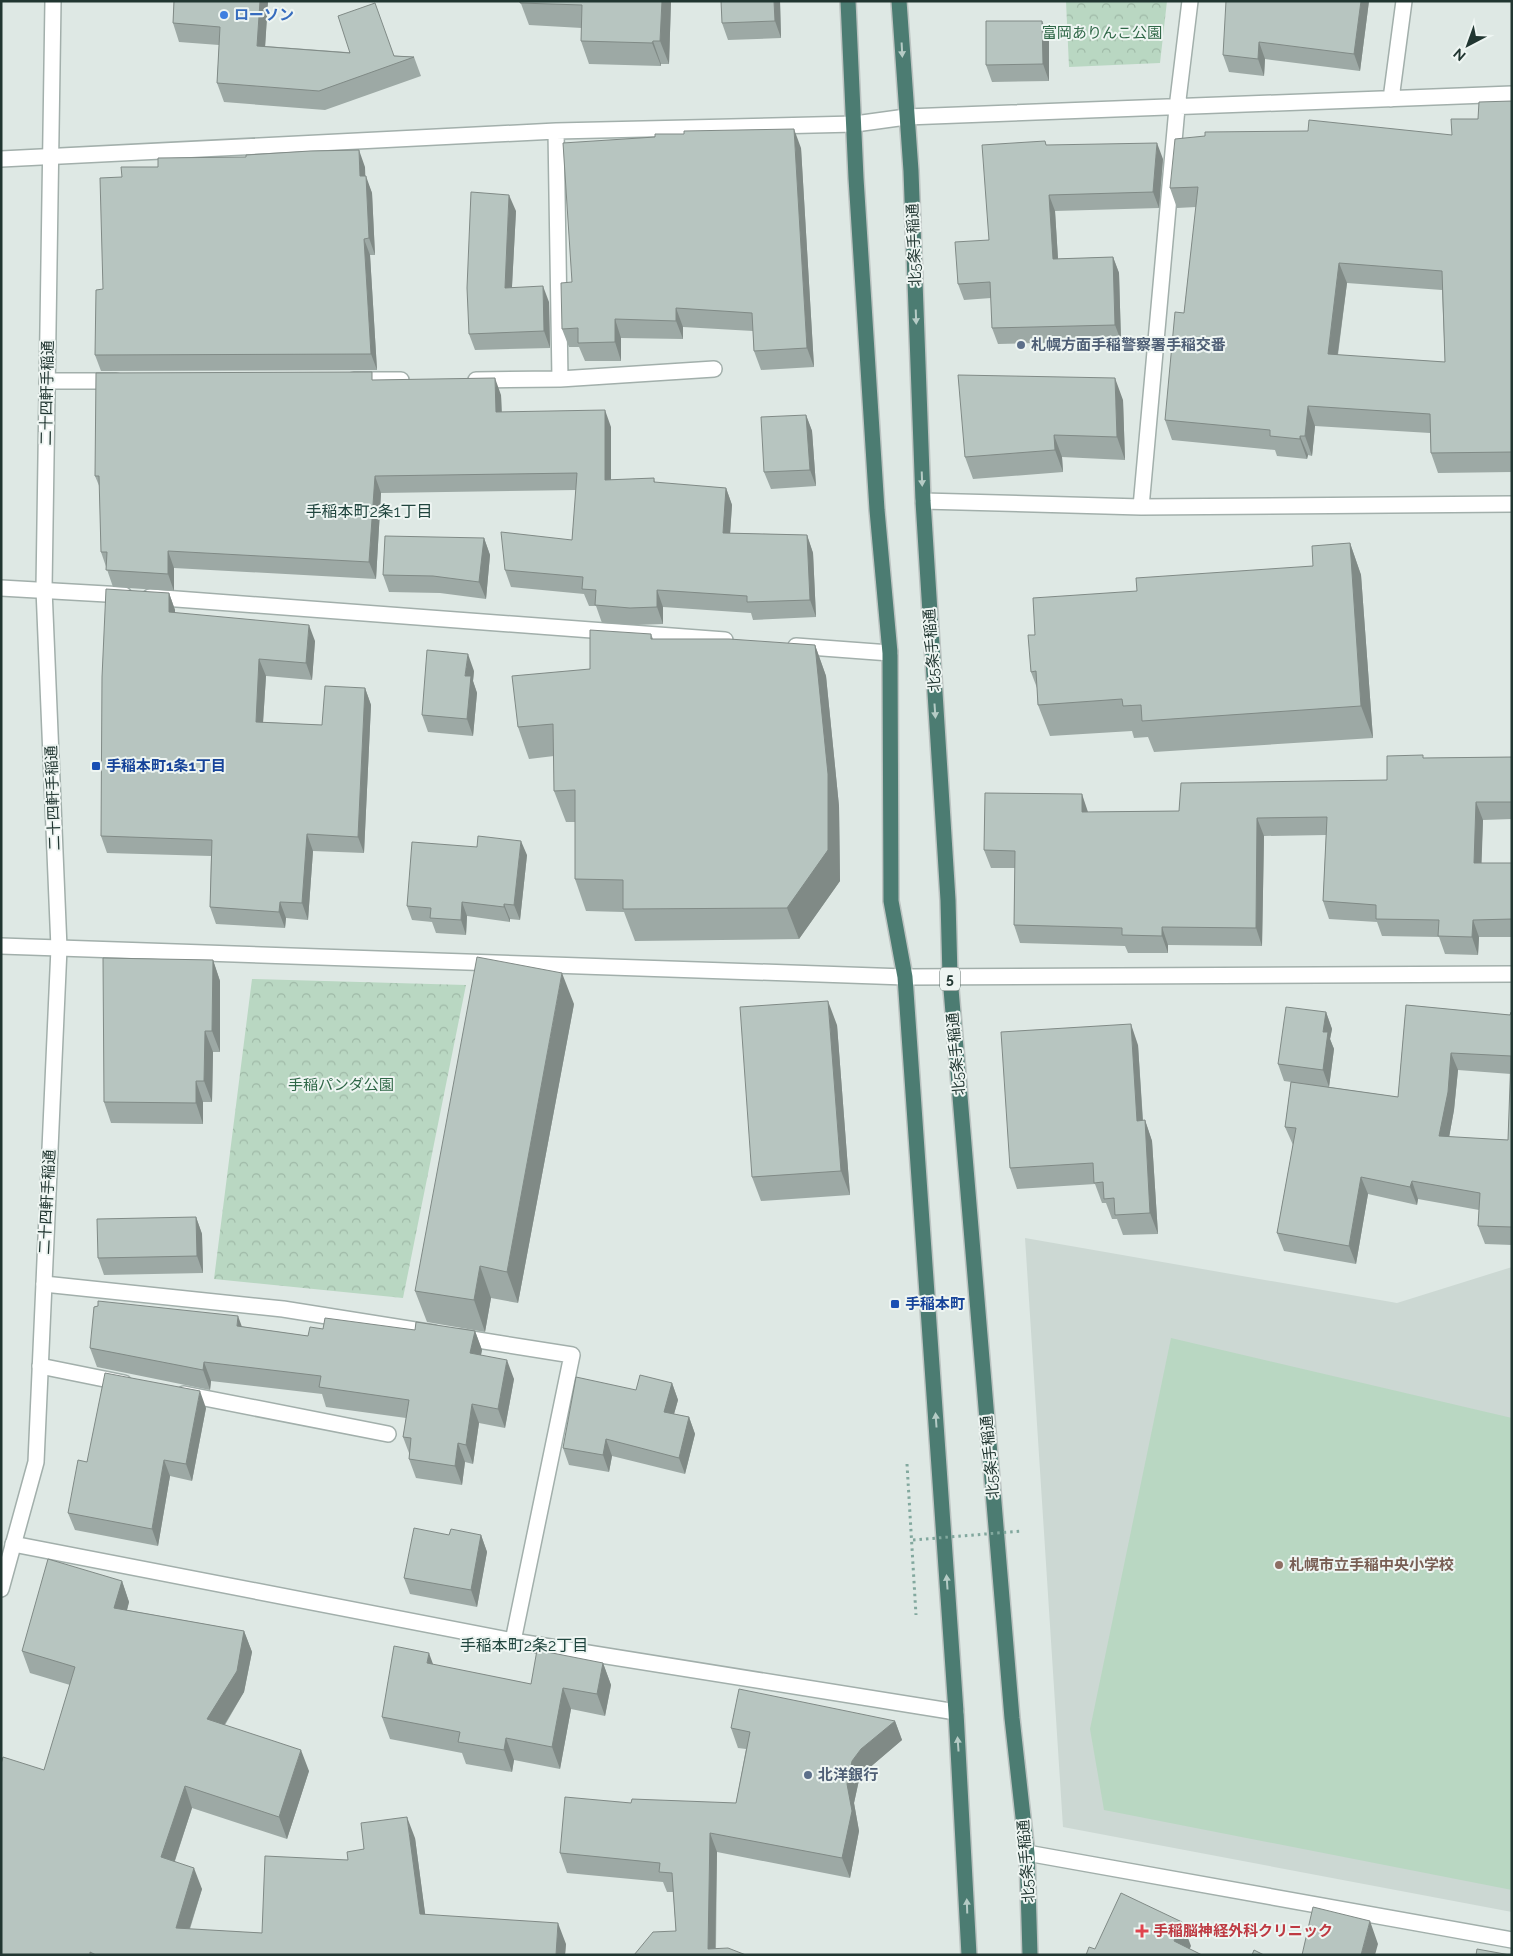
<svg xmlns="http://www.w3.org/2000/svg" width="1513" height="1956" viewBox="0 0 1513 1956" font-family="Raleway,'Noto Sans JP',sans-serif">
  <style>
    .built { fill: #ccd8d3 }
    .park { fill: url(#park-crowns) }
    .garden { fill: #b9d7c2 }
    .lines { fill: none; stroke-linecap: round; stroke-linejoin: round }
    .service-casing { stroke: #a2afab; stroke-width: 18 }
    .minor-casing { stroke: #a2afab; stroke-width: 18 }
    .tertiary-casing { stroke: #a2afab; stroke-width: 18 }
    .trunk-casing { stroke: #bcc3c1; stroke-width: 18 }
    .path { stroke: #82a89e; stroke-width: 3; stroke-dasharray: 2.5 4; stroke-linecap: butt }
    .service { stroke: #fff; stroke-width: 15 }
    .minor { stroke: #fff; stroke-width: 15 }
    .tertiary { stroke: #fff; stroke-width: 15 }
    .trunk { stroke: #4c7c72; stroke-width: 15 }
    .path-bridge { stroke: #82a89e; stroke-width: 3; stroke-dasharray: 2.5 4; stroke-linecap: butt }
    .wall { fill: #9da9a5; fill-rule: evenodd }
    .shaded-wall { fill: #808a86 }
    .building { fill: #b7c5c0; stroke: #808a86; fill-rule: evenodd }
    .oneway { fill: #b5cbc5 }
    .shop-dot { fill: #3f7fe0; stroke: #eef5f2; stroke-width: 2 }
    .service-dot { fill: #5c6f8a; stroke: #eef5f2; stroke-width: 2 }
    .transit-dot { fill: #1a4fb4; stroke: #eef5f2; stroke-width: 2 }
    .education-dot { fill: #8d6e63; stroke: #eef5f2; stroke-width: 2 }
    .health-dot { fill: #e0444e; stroke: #eef5f2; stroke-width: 2 }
    .labels { text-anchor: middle; stroke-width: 4; stroke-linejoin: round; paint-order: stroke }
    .shield { fill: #eef5f2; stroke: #5e6f6b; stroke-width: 1 }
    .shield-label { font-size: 14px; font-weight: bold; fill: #213631 }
    .shop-label { font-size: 15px; font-weight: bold; fill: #366cbe; stroke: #eef5f2; text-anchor: start }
    .park-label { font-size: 15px; fill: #306848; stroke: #eef5f2 }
    .street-label { font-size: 15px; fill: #213631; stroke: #eef5f2 }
    .service-label { font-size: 15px; font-weight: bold; fill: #4e5e75; stroke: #eef5f2; text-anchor: start }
    .transit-label { font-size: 15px; font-weight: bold; fill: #164399; stroke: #eef5f2; text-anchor: start }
    .education-label { font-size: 15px; font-weight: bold; fill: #785e54; stroke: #eef5f2; text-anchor: start }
    .health-label { font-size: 15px; font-weight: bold; fill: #be3a42; stroke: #eef5f2; text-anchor: start }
    .neighbourhood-label { font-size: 16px; fill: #20453e; stroke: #eef5f2 }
  </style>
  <defs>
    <pattern id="park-crowns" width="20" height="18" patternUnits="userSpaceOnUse" patternTransform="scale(1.25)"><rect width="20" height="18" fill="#b9d7c2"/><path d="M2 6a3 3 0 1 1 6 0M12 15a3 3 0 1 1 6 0" fill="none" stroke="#9fb9a7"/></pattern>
  </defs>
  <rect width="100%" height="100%" fill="#dee8e4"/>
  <path class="built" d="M1025,1238L1397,1303L1512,1267V1912L1063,1827Z"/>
  <path class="park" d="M1066,1H1167L1160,63L1069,67Z
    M252,979L466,985L403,1298L214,1279Z"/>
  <path class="garden" d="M1171,1338L1512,1418V1890L1104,1810L1090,1729Z"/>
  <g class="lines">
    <g class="service-casing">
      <path id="service" d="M40,1366L124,1383
        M184,1394L388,1434"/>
    </g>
    <g class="minor-casing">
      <path id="minor" d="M1391,99L1404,1
        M556,131L560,379
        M1,159L556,131L855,124L906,117L1512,94
        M354,380H401
        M476,380L560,379L714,369
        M47,381H116
        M923,501L1141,507L1512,504
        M1141,507L1177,108L1190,1
        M1,588L124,595
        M150,597L725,640
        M796,646L890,653
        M1,946L905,977L1512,974
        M44,1284L283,1309L434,1333
        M459,1337L572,1355L513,1641
        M13,1544L513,1641L956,1712
        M1027,1853L1512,1940"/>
    </g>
    <g class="tertiary-casing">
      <path id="tertiary" d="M1,1589L36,1462L59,948L44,589L53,1"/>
    </g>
    <g class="trunk-casing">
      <path id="trunk" d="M848,1L856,178L877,510L890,653L891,901L905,977L956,1712L969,1955
        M899,1L911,171L923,501L948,900L950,977L1012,1718L1027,1853L1030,1955"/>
    </g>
    <path class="path" d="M907,1464L916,1615"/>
    <use href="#service" class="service"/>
    <use href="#minor" class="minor"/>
    <use href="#tertiary" class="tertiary"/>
    <use href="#trunk" class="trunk"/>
    <path class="path-bridge" d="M913,1540L1022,1531"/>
  </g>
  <path class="wall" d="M174,1H268L265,46L414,57L421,76L325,110L224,102L217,83L219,45L179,42L173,23Z
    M520,1H671L669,64H661V66L589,64L581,41L582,28L529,25Z
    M780,1L781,38L728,40L722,23Z
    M1369,1L1360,71L1265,59L1264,76L1229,72L1223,55Z
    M1049,37V81L992,82L986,65Z
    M1512,101V472L1438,473L1431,453L1430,433L1315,426L1312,456L1308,455L1307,459L1277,456L1275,450L1172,440L1165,420L1184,313L1196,207L1177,208L1170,188L1452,135L1478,119ZM1347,283L1442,290L1445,362L1338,355Z
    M1047,145L1163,159L1159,208L1055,211L1058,259L1113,257L1119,273L1121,341L998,344L992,328L991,298L964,300L958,284L989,240Z
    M801,148L814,367L761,370L754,351L753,331L683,327V339L621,338V361H585L579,347H569L562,329L572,282Z
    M158,167H365V176L372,193L375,255H370L377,370L101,371L95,355L103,289L122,177Z
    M516,211L512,287L549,302L550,348L475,350L469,334Z
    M375,380L501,395L502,412L611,427V480L654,478L655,483L726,488L732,505L730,533L807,535L813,553L816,617L753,620L751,613L663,607V624L636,625L602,623L596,606H589L584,594L511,587L505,570L572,540L576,490L381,493L376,579L174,568V591L113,587L101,552L100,488L95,476Z
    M1123,400L1125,460L1062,457L1063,472L973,479L965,457Z
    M806,415L812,431L816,486L771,489L764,472Z
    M484,538L490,555L486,599L440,593L389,592L383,575Z
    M1350,543L1361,575L1373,738L1154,752L1148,737L1134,738L1132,731L1050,736L1038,705L1037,688L1031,672L1035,635L1137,591L1313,566Z
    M169,593L175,610V613L315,641L312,680L266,676L263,722L322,725L365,688L371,705L364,853L313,851L308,920L286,918L285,928L216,924L210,907L211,856L107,853L101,836Z
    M651,634L653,639L815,645L826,676L839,806L840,881L799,939L635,941L624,912L586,911L575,879V822H566L554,791V756L529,759L518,727L590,669Z
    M474,671L473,681L477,693L473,736L428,732L422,715Z
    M1512,757V819L1483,820L1481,863H1512V937H1479L1478,955L1445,954L1439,937L1382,936L1377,922L1329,919L1323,901L1326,835L1264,836L1262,946L1168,945V953H1128L1125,946L1020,943L1014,925L1015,868H991L984,850L1088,812L1179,811L1387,780L1424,758Z
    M527,855L520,920L510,919V922L467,916L466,935L436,933L432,922L412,920L407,906Z
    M213,960L220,981V1052H213L212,1102H203V1124L111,1123L104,1102Z
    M574,1004L518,1303L491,1298L485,1332L427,1322L415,1291Z
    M1406,1005L1510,1015L1512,1012V1245L1485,1244L1478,1226L1479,1210L1418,1199L1417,1205L1368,1194L1356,1264L1284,1251L1277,1233L1293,1145L1285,1127L1291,1082L1284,1081L1278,1064L1326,1012L1332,1029L1330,1039L1334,1049L1329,1087L1398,1097ZM1458,1070L1511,1074L1508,1140L1449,1137L1454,1110Z
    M837,1025L850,1195L761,1201L752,1177Z
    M1138,1045L1143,1120H1145L1152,1141L1158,1234L1123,1235L1117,1219H1112L1106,1203H1102L1095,1184L1017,1189L1010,1168Z
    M196,1217L202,1234L203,1273L104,1275L98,1258Z
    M98,1306L308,1336L323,1329L475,1331L482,1350L481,1355L514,1379L505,1428L479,1423L473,1464L465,1462L462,1485L416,1478L409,1459V1453L403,1437L406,1418L326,1407L322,1394L211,1381L210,1390L97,1367L90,1348Z
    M672,1383L678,1400L674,1414L689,1417L695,1434L685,1474L612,1456L609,1472L569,1465L563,1448L636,1390Z
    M206,1408L192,1481L170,1476L158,1546L75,1530L68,1513L87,1462Z
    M449,1535H481L487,1552L477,1607L410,1594L404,1578Z
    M122,1581L129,1602L127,1610L244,1631L252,1652L244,1692L225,1725L309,1771L287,1839L192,1808L175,1861L202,1889L190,1929L262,1933L348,1860L364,1849L415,1838L425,1914L566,1944L565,1955H1L70,1685L30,1673L22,1651Z
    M603,1663L611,1685L605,1716L571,1709L560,1769L514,1760L512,1772L466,1764L462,1753L390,1739L382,1717L433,1665L531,1684Z
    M895,1721L902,1740L868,1769L859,1780L854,1803L859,1831L850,1878L717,1852L716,1949L634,1955L676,1931L673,1892H667L663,1882L567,1873L560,1853L631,1803H736L746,1749L738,1748L731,1728Z"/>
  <path class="shaded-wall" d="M260,1H268L264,64L257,46Z
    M662,1H671L669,64L660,41Z
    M774,1H780L781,38L775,21Z
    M1361,1H1369L1360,71L1354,54Z
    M1042,21L1049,37V81L1043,64Z
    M653,41L661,64V66L652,43Z
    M1259,42L1265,59L1264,76L1258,59Z
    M794,129L801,148L814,367L807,348Z
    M1157,143L1163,159L1159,208L1153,192Z
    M359,150L365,167L366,193L360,176Z
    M366,176L372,193L375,255L369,238Z
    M509,195L516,211L511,304L505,288Z
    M1049,195L1055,211L1059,275L1053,259Z
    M364,239L370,255L377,370L371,354Z
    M1113,257L1119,273L1121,341L1115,325Z
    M1339,263L1347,283L1335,374L1328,354Z
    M543,286L549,302L550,348L544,331Z
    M676,308L683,327V339L676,321Z
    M615,319L621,338V361L615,342Z
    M495,378L501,395L502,429L496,412Z
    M1115,378L1123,400L1125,460L1117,437Z
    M1308,406L1315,426L1312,456L1305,436Z
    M605,410L611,427V497L605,480Z
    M806,415L812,431L816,486L810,470Z
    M1054,435L1062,457L1063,472L1055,450Z
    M1300,436L1308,455L1307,459L1300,439Z
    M375,476L381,493L376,579L369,562Z
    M726,488L732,505L729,550L723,533Z
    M807,535L813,553L816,617L810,600Z
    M484,538L490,555L486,599L479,582Z
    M1350,543L1361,575L1373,738L1361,706Z
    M168,551L174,568V591L168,574Z
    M657,590L663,607V624L657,607Z
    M169,593L175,610V629L169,612Z
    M309,625L315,641L312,680L306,663Z
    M815,645L826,676L839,806L840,881L799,939L787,908Z
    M468,654L474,671L473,681L477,693L473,736L467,719L465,676Z
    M259,659L266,676L262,738L256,722Z
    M365,688L371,705L364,853L358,837Z
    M1082,794L1088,812H1082Z
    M1476,802L1483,820L1481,880L1474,863Z
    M1257,818L1264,836L1262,946L1256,928Z
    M307,834L313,851L308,920L302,903Z
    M521,841L527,855L520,920L514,905Z
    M280,902L286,918L285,928L279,912Z
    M462,902L467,916L466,935L461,920Z
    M504,904L510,919V922L504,907Z
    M1473,920L1479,937L1478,955L1472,937Z
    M1162,927L1168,945V953L1162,936Z
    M213,960L220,981V1052L212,1031Z
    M562,973L574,1004L518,1303L507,1272Z
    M828,1001L837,1025L850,1195L841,1171Z
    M1326,1012L1332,1029L1330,1039L1334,1049L1329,1087L1323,1070V1032Z
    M1131,1024L1138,1045L1144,1141L1137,1121Z
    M205,1031L213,1052L212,1102L204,1081Z
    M1451,1053L1458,1070L1454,1110L1446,1154L1439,1136Z
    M196,1081L203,1102V1124L196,1103Z
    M1145,1120L1152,1141L1158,1234L1150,1213Z
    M1361,1177L1368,1194L1356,1264L1349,1246Z
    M1412,1181L1418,1199L1417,1205L1410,1187Z
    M196,1217L202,1234L203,1273L197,1256Z
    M480,1266L491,1298L485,1332L474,1300Z
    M238,1316L245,1335L237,1326Z
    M475,1331L482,1350L477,1373L470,1353Z
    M507,1360L514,1379L505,1428L498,1409Z
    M204,1362L211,1381L210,1390L203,1370Z
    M672,1383L678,1400L670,1428L664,1412Z
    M200,1391L206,1408L192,1481L186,1464Z
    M472,1404L479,1423L473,1464L466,1445Z
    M689,1417L695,1434L685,1474L679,1458Z
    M606,1439L612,1456L609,1472L603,1455Z
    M458,1443L465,1462L462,1485L455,1466Z
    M164,1460L170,1476L158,1546L152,1529Z
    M481,1535L487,1552L477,1607L471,1590Z
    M122,1581L129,1602L122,1629L114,1608Z
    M244,1631L252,1652L244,1692L215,1740L207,1719Z
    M429,1653L437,1675L427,1663Z
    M603,1663L611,1685L605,1716L597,1694Z
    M563,1688L571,1709L560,1769L552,1747Z
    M895,1721L902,1740L868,1769L859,1780L854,1803L859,1831L850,1878L842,1858L847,1784L852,1761L861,1749Z
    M506,1738L514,1760L512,1772L504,1750Z
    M301,1750L309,1771L287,1839L279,1817Z
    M185,1786L192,1808L169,1878L161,1857Z
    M407,1817L415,1838L428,1935L420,1914Z
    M710,1833L717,1852L715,1955L708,1949Z
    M194,1868L202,1889L183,1949L176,1928Z
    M1370,1921L1378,1944L1375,1955H1361Z
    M1182,1922L1191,1946L1187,1955L1174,1941Z
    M558,1923L566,1944L565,1955H556Z"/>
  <path class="building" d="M174,1H260L257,46L350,53L338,16L375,3L394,56L414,57L319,91L217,83L220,27L173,23Z
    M520,1H662L660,41H653L652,43L581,41L582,5L520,3Z
    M721,1H774L775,21L722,23Z
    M1226,1H1361L1354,54L1259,42L1258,59L1223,55Z
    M986,21H1042L1043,64L986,65Z
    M1512,101V452L1431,453L1430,414L1308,406L1305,436H1300V439L1270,436V430L1165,420L1175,312L1184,313L1198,187L1170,188L1175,139L1205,136V132L1308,131L1309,120L1452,135L1451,119H1478L1479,102ZM1339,263L1442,271L1445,362L1328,354Z
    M794,129L807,348L754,351L752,313L676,308V321L615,319V342L578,343V328L562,329L561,283L572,282L563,143L655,137V134H684V131Z
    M1045,141L1046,145L1157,143L1153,192L1049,195L1053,259L1113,257L1115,325L992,328L990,282L958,284L955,242L989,240L982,145Z
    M359,150L360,176H366L369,238L364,239L371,354L95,355L96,290L103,289L100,178L122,177L121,167H158V158L246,157V155L310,151Z
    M471,192L509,195L505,288L543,286L544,331L469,334L467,288Z
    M372,372V380L495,378L496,412L605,410V480L654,478V482L726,488L723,533L807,535L810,600L747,602V596L657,590V607L630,608L595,605L596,590L582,589L583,577L505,570L501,532L572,540L577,473L375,476L369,562L168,551V574L106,570L107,552H101L99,476H95L96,373Z
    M958,375L1115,378L1117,437L1054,435L1055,450L965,457Z
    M806,415L810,470L764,472L761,417Z
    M385,536L484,538L479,582L433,576L383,575Z
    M1350,543L1361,706L1142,721L1141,705L1123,706L1122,699L1038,705L1036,671L1031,672L1028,635H1035L1033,598L1137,591L1136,578L1313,566L1312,546Z
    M106,589L169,593V612L309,625L306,663L259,659L256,722L322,725L325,686L365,688L358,837L307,834L302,903L280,902L279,912L210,907L212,840L101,836L102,677Z
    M590,630L651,634V639H729L815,645L828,774V850L787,908L623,909V880L575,879V790L554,791L553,724L518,727L512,676L590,669Z
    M427,650L468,654L465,676H471L467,719L422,715Z
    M1423,755V758L1512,757V802H1476L1474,863H1512V919L1473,920L1472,937L1438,936L1439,920L1376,919V905L1323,901L1327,817L1257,818L1256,928L1162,927V936L1122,935V928L1014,925L1015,851L984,850L985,793L1082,794V812L1179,811L1181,783L1387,780V756Z
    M478,836L521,841L514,905L504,904V907L462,902L461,920L430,918L431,908L407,906L412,842L477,847Z
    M477,957L562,973L507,1272L480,1266L474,1300L415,1291Z
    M103,958L213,960L212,1031H205L204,1081H196V1103L104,1102Z
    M828,1001L841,1171L752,1177L740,1007Z
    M1406,1005L1510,1015L1511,1012H1512V1227L1478,1226L1480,1193L1412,1181L1410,1187L1361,1177L1349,1246L1277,1233L1296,1128L1285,1127L1291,1082L1398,1097ZM1451,1053L1511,1056L1508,1140L1439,1136L1448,1092Z
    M1286,1007L1326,1012L1323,1032H1328L1323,1070L1278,1064Z
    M1131,1024L1137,1121L1145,1120L1150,1213L1115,1215L1114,1198L1104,1199L1103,1182L1094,1183L1093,1163L1010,1168L1001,1032Z
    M196,1217L197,1256L98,1258L97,1219Z
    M98,1301L238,1316L237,1326L308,1336L310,1327L323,1329L325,1318L415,1330L416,1322L475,1331L470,1353L507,1360L498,1409L472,1404L466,1445L458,1443L455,1466L409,1459L411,1438L403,1437L409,1400L319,1387L321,1376L204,1362L203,1370L90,1348L94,1307L98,1306Z
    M105,1373L200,1391L186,1464L164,1460L152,1529L68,1513L78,1460L87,1462Z
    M640,1375L672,1383L664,1412L689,1417L679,1458L606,1439L603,1455L563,1448L576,1377L636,1390Z
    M414,1528L449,1535L451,1529L481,1535L471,1590L404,1578Z
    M48,1559L122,1581L114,1608L244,1631L237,1671L207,1719L301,1750L279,1817L185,1786L161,1857L194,1868L176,1928L262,1933L265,1856L348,1860L347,1852L364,1849L361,1823L407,1817L420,1914L558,1923L556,1955H96L90,1952V1955H1V1764L3,1757L44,1770L75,1667L22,1651Z
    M394,1646L429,1653L427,1663L531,1684L537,1650L603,1663L597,1694L563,1688L552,1747L506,1738L504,1750L458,1742L460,1732L382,1717Z
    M739,1689L895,1721L861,1749L852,1761L847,1784L852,1811L842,1858L710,1833L708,1949L728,1948L746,1955H634L653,1932L676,1931L672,1873L659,1872L660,1863L560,1853L565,1797L631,1803L632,1799L736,1803L750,1732L731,1728Z
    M1121,1893L1182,1922L1174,1941L1202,1955H1086L1089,1947L1095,1949Z
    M1313,1907L1370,1921L1361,1955H1302Z
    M1477,1949L1510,1955H1476Z
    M1254,1950L1264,1955H1252Z"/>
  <defs><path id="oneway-solid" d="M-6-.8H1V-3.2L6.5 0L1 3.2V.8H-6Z" transform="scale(1.25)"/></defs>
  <g class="oneway">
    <use href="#oneway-solid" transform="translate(902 50) rotate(87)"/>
    <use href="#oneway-solid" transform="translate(916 317) rotate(88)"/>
    <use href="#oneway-solid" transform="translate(922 479) rotate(88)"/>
    <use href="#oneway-solid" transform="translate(935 711) rotate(86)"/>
    <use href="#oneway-solid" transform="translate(936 1420) rotate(-94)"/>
    <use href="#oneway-solid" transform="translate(947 1582) rotate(-94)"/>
    <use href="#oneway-solid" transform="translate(958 1744) rotate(-94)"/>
    <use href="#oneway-solid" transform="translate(967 1906) rotate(-92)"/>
  </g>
  <circle class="shop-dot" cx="224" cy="15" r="5"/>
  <g class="service-dot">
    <circle cx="1021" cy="345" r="5"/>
    <circle cx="808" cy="1775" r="5"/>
  </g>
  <g class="transit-dot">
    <rect x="91" y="761" width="10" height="10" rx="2.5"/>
    <rect x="890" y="1299" width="10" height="10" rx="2.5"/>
  </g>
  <circle class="education-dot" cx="1279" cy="1565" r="5"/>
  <path class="health-dot" d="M1139.5 1923.5h5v5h5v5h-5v5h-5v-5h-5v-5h5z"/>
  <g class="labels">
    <rect class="shield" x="940" y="967.5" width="20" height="23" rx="4"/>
    <g class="shield-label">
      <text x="950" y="984">5</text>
    </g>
    <g class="shop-label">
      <text x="234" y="20">ローソン</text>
    </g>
    <g class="park-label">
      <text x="1102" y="38">富岡ありんこ公園</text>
      <text x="341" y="1090">手稲パンダ公園</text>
    </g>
    <g class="street-label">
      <text transform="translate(914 245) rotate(-92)" y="5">北5条手稲通</text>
      <text transform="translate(47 393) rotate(-89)" y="5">二十四軒手稲通</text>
      <text transform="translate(932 650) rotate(-94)" y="5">北5条手稲通</text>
      <text transform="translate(53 798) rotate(-92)" y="5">二十四軒手稲通</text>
      <text transform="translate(956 1054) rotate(-95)" y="5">北5条手稲通</text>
      <text transform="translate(47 1202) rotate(-87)" y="5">二十四軒手稲通</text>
      <text transform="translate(990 1457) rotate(-95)" y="5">北5条手稲通</text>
      <text transform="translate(1026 1861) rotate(-94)" y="5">北5条手稲通</text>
    </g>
    <g class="service-label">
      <text x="1031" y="350">札幌方面手稲警察署手稲交番</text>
      <text x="818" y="1780">北洋銀行</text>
    </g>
    <g class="transit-label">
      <text x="106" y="771">手稲本町1条1丁目</text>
      <text x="905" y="1309">手稲本町</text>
    </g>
    <g class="education-label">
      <text x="1289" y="1570">札幌市立手稲中央小学校</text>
    </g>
    <g class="health-label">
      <text x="1153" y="1936">手稲脳神経外科クリニック</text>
    </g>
    <g class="neighbourhood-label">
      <text x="369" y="517">手稲本町2条1丁目</text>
      <text x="524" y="1651">手稲本町2条2丁目</text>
    </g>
  </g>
  <rect width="1513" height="1956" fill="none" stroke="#213631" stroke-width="5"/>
  <g transform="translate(1468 45) rotate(221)" stroke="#eef5f2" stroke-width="4" paint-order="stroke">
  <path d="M0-4L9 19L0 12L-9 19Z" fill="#213631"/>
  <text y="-8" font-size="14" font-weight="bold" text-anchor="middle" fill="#213631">N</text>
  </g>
</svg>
